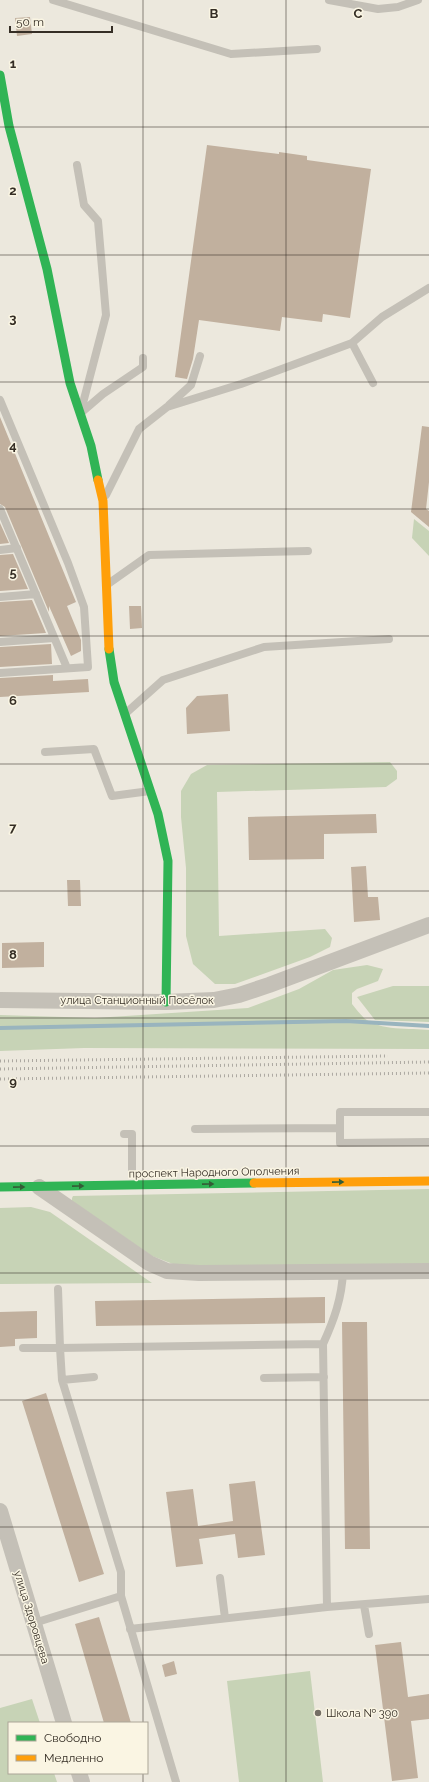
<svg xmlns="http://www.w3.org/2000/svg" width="429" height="1782" viewBox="0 0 429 1782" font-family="Raleway,sans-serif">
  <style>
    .green { fill: #c7d3b6 }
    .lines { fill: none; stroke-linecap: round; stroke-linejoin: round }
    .stream { stroke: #99b4be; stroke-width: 4 }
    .building { fill: #c1b09e }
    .lane { stroke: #c4c0b7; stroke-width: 8 }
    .street { stroke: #c4c0b7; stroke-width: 16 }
    .fast { stroke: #30b455; stroke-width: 9 }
    .slow { stroke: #ff9f0a; stroke-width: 9 }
    .rail { stroke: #aca8a1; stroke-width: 3; stroke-dasharray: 1 3; stroke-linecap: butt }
    .oneway { fill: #335d36 }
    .grid { fill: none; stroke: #352e25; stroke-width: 1; stroke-opacity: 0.55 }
    .poi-dot { fill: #756f65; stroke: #faf5e3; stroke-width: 1.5 }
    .labels { text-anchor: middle; stroke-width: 3; stroke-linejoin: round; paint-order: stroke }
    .street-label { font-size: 11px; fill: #352e25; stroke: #faf5e3 }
    .poi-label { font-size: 11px; fill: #352e25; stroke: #faf5e3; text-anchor: start }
    .grid-label { font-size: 13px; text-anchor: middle; font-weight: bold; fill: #352e25; stroke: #faf5e3; stroke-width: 3; stroke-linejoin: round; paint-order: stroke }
  </style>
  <rect width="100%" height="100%" fill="#ece8dd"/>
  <path class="green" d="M414,519L429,531V556L412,538Z
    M390,762L397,771V779L386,787L217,792L219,936L325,929L332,938L330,947L310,957L235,984H215L193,964L186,936V868L181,817V791L191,774L207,765Z
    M367,965L383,969L378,981L357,989L352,993V1004C356,1009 360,1014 364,1018C380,1031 410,1028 429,1030V1049L84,1048L0,1051V1015L95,1018L248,1008L299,989L333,970Z
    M393,986H429V1022L375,1020L357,997Z
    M429,1189V1264L202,1267L173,1264L152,1256L72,1201V1198L73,1196Z
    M31,1207L50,1212L152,1283L0,1284V1208Z
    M310,1671L323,1782H239L227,1681Z
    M32,1699L40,1723H9V1773H54L57,1782H0V1708Z"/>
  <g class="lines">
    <path class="stream" d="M0,1028L346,1021L429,1026"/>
  </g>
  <path class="building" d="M30,17L32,34L17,36L15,18Z
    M207,145L279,154V152L307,156V160L371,169L350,318L323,314L322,322L282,317L280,331L199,320L193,359L187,379L175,377Z
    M0,417L76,602L67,606L81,640V651L71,656L49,606V612L5,507L0,504Z
    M422,426L429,427V482L426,509L429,511V527L411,512Z
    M0,523L9,543L0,544Z
    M13,554L28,589L0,591V555Z
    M32,600L46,633L0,636V602Z
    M129,606H141L142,628L130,629Z
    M51,644L52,664L0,667V647Z
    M53,675V681L88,679L89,692L0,697V678Z
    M228,694L230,731L187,734L186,708L197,696Z
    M376,814L377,833L324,834V859L249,860L248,817Z
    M366,866L368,897H378L380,920L354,922L351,867Z
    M67,880H80L81,906H68Z
    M44,942V967L2,968V943Z
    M325,1297V1323L96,1326L95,1301Z
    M37,1311V1338L15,1339V1346L0,1347V1312Z
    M342,1322H367L370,1549H345Z
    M46,1393L104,1574L79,1582L22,1401Z
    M255,1481L265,1555L238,1558L235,1534L199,1539L203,1564L176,1567L166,1492L193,1489L198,1526L233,1521L229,1484Z
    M99,1617L120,1686L131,1723H104L75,1624Z
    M401,1642L408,1697L429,1694V1719L411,1721L418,1778L392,1781L375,1645Z
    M174,1661L177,1674L165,1677L162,1665Z"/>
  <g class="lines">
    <path class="lane" d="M53,0L231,54L317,49
      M329,0L378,9L398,7L418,0
      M77,165L84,205L98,221L106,315L83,403
      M352,343L382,317L429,288
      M0,400L68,563L84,607L88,667L0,673
      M169,405L191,385L200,356
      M82,412L103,394L143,367V358
      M106,495L139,429L167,407L241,384L352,343L373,383
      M0,509L67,668
      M0,550L17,548
      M108,584L149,555L308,551
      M0,597L36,594
      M0,642L54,638
      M126,713L163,680L264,647L389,639
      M45,752L94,749L112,796L150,791
      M429,1112H340V1143L429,1142
      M195,1129L340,1128
      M124,1134H132V1171
      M23,1348H60L58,1289
      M264,1378L324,1377
      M62,1380L94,1377
      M220,1578L225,1618
      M364,1605L369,1634
      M327,1607L323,1344C334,1320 342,1298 343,1271
      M34,1623L121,1596
      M130,1629L327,1607L429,1599
      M176,1782L121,1596V1572L62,1380L60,1348L323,1344"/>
    <path class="street" d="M0,1000L166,1002L214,1000L239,995L269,985L429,925
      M39,1187L149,1263L167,1271L199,1273L429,1271
      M0,1511L64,1723
      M79,1773L82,1782"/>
    <path class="fast" d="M0,75L9,126L47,269L70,383L91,446L98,480
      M109,649L114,682L158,814L168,861L166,1002
      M0,1187L254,1183"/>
    <path class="slow" d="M98,480L103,501L109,649
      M254,1183L429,1181"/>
    <path class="rail" d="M0,1061L388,1056
      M0,1069L429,1062
      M0,1079L429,1073"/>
  </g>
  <defs><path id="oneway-solid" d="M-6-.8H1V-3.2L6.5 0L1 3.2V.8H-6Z"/></defs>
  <g class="oneway">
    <use href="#oneway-solid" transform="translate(338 1182) rotate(-1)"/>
    <use href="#oneway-solid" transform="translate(208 1184) rotate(-1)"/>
    <use href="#oneway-solid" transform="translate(78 1186) rotate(-1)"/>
    <use href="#oneway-solid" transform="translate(19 1187) rotate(-1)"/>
  </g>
  <path class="grid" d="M143,0V1723M286,0V1782M0,127H429M0,255H429M0,382H429M0,509H429M0,636H429M0,764H429M0,891H429M0,1018H429M0,1146H429M0,1273H429M0,1400H429M0,1527H429M0,1655H429M143,1773V1782"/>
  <circle class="poi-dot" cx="318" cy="1713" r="4"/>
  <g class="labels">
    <g class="street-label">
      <text x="137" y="1004">улица Станционный Посёлок</text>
      <text transform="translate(214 1172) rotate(-1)" y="4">проспект Народного Ополчения</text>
      <text transform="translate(32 1617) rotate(73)" y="4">улица Здоровцева</text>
    </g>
    <g class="poi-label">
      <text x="326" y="1717">Школа № 390</text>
    </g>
  </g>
  <g class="grid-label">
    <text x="214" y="18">B</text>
    <text x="358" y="18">C</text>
    <text x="13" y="68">1</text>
    <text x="13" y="195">2</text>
    <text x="13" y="323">3</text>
    <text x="13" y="450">4</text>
    <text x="13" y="577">5</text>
    <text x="13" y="705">6</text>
    <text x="13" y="832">7</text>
    <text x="13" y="959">8</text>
    <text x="13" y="1086">9</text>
  </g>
  <rect x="8" y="1722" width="140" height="52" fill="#faf5e3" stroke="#aba597"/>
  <rect x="16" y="1735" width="20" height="6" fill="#30b455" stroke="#aba597"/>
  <text x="44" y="1742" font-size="12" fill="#352e25">Свободно</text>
  <rect x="16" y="1755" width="20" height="6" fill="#ff9f0a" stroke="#aba597"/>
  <text x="44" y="1762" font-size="12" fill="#352e25">Медленно</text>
  <path d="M10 26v6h102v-6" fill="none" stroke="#352e25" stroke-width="2"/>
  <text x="16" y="26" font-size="12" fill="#352e25" stroke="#faf5e3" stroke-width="3" paint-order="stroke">50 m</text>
</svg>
